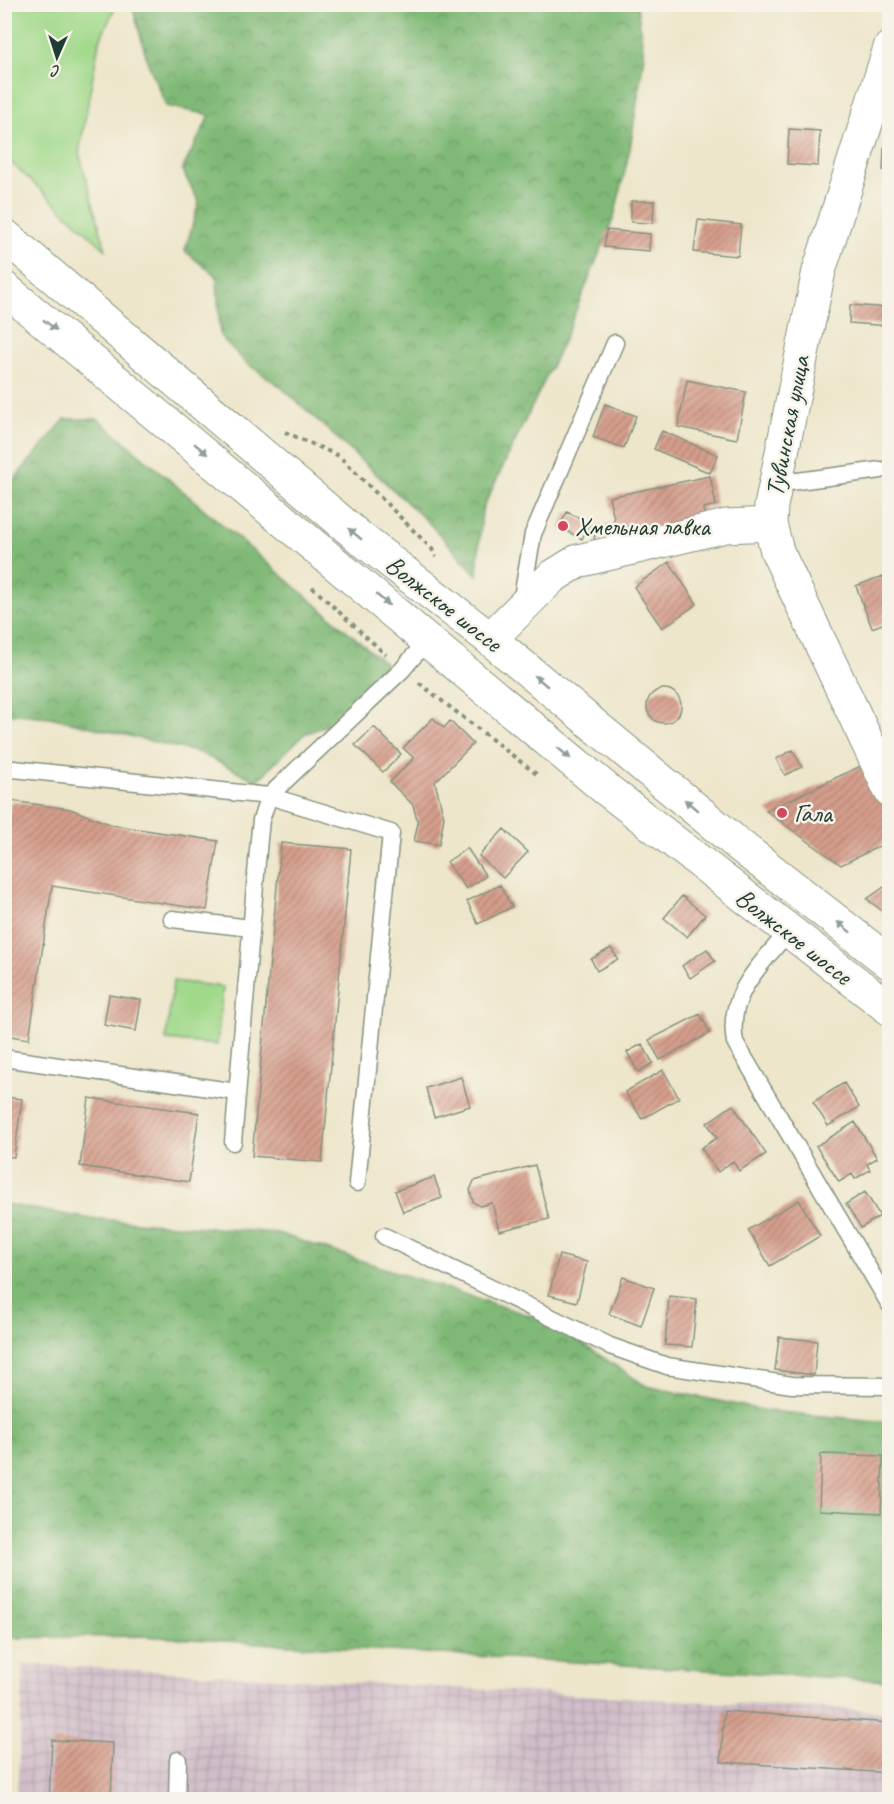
<svg xmlns="http://www.w3.org/2000/svg" width="894" height="1804" viewBox="0 0 894 1804" font-family="Caveat,sans-serif">
  <style>
    .industrial { fill: url(#industrial-grid) }
    .green { fill: #a1d98b; stroke: #608b60; stroke-width: 1.5 }
    .forest { fill: url(#forest-crowns); stroke: #507b56; stroke-width: 1.5 }
    .building { fill: url(#building-hatch) }
    .lines { fill: none; stroke-linecap: round; stroke-linejoin: round }
    .service-casing { stroke: #86927f; stroke-width: 19 }
    .minor-casing { stroke: #86927f; stroke-width: 35 }
    .primary-casing { stroke: #86927f; stroke-width: 35 }
    .path { stroke: #86927f; stroke-width: 4; stroke-dasharray: 4.5 4.5; stroke-linecap: butt }
    .service { stroke: #fff; stroke-width: 16 }
    .minor { stroke: #fff; stroke-width: 33 }
    .primary { stroke: #fff; stroke-width: 33 }
    .oneway { fill: #8f9e9a }
    .poi-dot { fill: #d1495b; stroke: #f7f3e8; stroke-width: 2 }
    .labels { text-anchor: middle; stroke-width: 5; stroke-linejoin: round; paint-order: stroke }
    .street-label { font-size: 26px; fill: #1f3d34; stroke: #f7f3e8 }
    .poi-label { font-size: 26px; fill: #1f3d34; stroke: #f7f3e8; text-anchor: start }
  </style>
  <defs>
    <pattern id="industrial-grid" width="8" height="8" patternUnits="userSpaceOnUse" patternTransform="scale(1.5)"><rect width="8" height="8" fill="#d1bdc9"/><path d="M0 4h8M4 0v8" fill="none" stroke="#b3a3ad"/></pattern>
    <pattern id="forest-crowns" width="20" height="18" patternUnits="userSpaceOnUse" patternTransform="scale(1.5)"><rect width="20" height="18" fill="#80b977"/><path d="M2 6a3 3 0 1 1 6 0M12 15a3 3 0 1 1 6 0" fill="none" stroke="#689862"/></pattern>
    <pattern id="building-hatch" width="6" height="6" patternUnits="userSpaceOnUse" patternTransform="scale(1.5)"><rect width="6" height="6" fill="#d69e8c"/><path d="M-1 1l2-2M0 6l6-6M5 7l2-2" fill="none" stroke="#ad8273"/></pattern>
  </defs>
  <rect width="100%" height="100%" fill="#f7f3e8"/>
  <filter id="ink" filterUnits="userSpaceOnUse"><feTurbulence type="fractalNoise" baseFrequency=".0167" numOctaves="2"/><feDisplacementMap in="SourceGraphic" scale="12" xChannelSelector="R" yChannelSelector="G"/><feConvolveMatrix kernelMatrix="1 2 1 2 8 2 1 2 1" color-interpolation-filters="sRGB"/></filter>
  <filter id="wash" filterUnits="userSpaceOnUse"><feTurbulence type="fractalNoise" baseFrequency=".008" numOctaves="4" result="noise"/><feDisplacementMap in="SourceGraphic" scale="24" xChannelSelector="R" yChannelSelector="G"/><feGaussianBlur stdDeviation="1.35" result="paint"/><feColorMatrix in="noise" values="0 0 0 0 0 0 0 0 0 0 0 0 0 0 0 0 0 1.4 0 .05"/><feComposite in="paint" operator="in"/></filter>
  <g filter="url(#wash)">
    <rect width="100%" height="100%" fill="#ede6ca"/>
    <path class="industrial" d="M24,1664L889,1712V1799L17,1800Z"/>
    <path class="green" d="M6,5H116L99,42L79,153L106,250L5,157L4,33L10,17Z
      M173,981L223,987L217,1045L166,1040Z"/>
    <path class="forest" d="M132,5H637L644,56L630,149L614,217L564,340L482,510L477,575L427,521L281,387L246,363L220,336L217,277L185,251L199,202L182,170L210,115L166,106L148,63Z
      M65,419H98L386,664L336,722L304,734L257,781L200,753L50,717L5,713V490Z
      M4,1204L86,1218L277,1233L549,1322L646,1386L767,1411L889,1422V1681L141,1636L5,1638Z"/>
    <g id="blocks">
      <path class="building" d="M789,129L820,131L818,166L787,164Z
        M884,148H890V171L883,170Z
        M631,201H654L653,223L631,222Z
        M698,220L741,225L738,256L694,252Z
        M606,230L650,234L649,251L604,247Z
        M850,305L890,308V326L849,323Z
        M687,380L746,392L737,439L678,427Z
        M605,404L636,416L624,448L593,437Z
        M662,431L718,455L710,473L654,449Z
        M710,476L716,505L703,508L705,519L594,541L596,527L615,523L609,497Z
        M567,512L590,523L582,539L559,527Z
        M669,562L697,604L662,628L634,587Z
        M883,576L890,595V621L872,628L856,586Z
        M647 706a17 17 0 1 1 34 0a17 17 0 1 1-34 0Z
        M433,718L444,728L450,721L473,744L435,782L444,817L439,845L414,841L418,823L413,805L390,782L414,758L403,748Z
        M374,727L401,754L383,772L355,745Z
        M793,750L802,767L785,775L776,759Z
        M869,762L890,806V841L841,865L766,811Z
        M11,801L70,809L112,825L218,841L207,910L52,886L29,1039L4,1035V843Z
        M504,829L528,852L503,878L479,856Z
        M281,843L351,849L322,1162L252,1156Z
        M467,848L486,876L466,889L447,862Z
        M890,883V917L867,899Z
        M500,885L512,907L478,924L467,901Z
        M682,896L705,915L687,937L664,918Z
        M611,948L618,959L597,971L591,959Z
        M707,949L715,961L690,978L682,966Z
        M109,995L141,1000L136,1031L104,1025Z
        M700,1014L710,1033L660,1060L649,1040Z
        M642,1044L653,1063L638,1072L627,1052Z
        M663,1070L679,1098L642,1119L625,1092Z
        M461,1077L470,1106L434,1117L426,1088Z
        M844,1083L859,1107L828,1126L813,1102Z
        M4,1097L22,1099L14,1157L4,1156Z
        M89,1098L199,1113L189,1182L80,1166Z
        M733,1105L766,1154L739,1171L733,1161L718,1172L701,1148L717,1138L707,1123Z
        M855,1122L877,1158L867,1164L870,1170L855,1179L852,1174L839,1182L816,1146Z
        M535,1165L549,1219L499,1231L492,1203L480,1206L473,1202L470,1190L474,1181Z
        M434,1177L442,1198L403,1212L395,1191Z
        M865,1192L880,1216L861,1228L846,1204Z
        M799,1200L820,1236L770,1266L748,1230Z
        M559,1255L587,1262L577,1302L549,1295Z
        M623,1277L654,1288L641,1326L609,1314Z
        M669,1296L697,1299L692,1347L665,1345Z
        M779,1337L817,1341L814,1375L775,1370Z
        M821,1454L883,1456L881,1513L819,1510Z
        M724,1711L890,1723V1773L721,1762Z
        M52,1740L113,1743L111,1800H49Z"/>
    </g>
  </g>
  <g filter="url(#ink)">
    <use href="#blocks" fill-opacity="0" stroke="#86927f" stroke-width="1.5"/>
    <g class="lines">
      <g class="service-casing">
        <path id="service" d="M775,484L881,470
          M521,603L533,534L615,343
          M4,768L269,796L391,833L357,1183
          M172,919L251,928
          M788,932C760,966 726,995 735,1042L890,1305
          M4,1058L237,1092
          M233,1142L259,839L261,820L269,796L402,670L429,638
          M384,1236L610,1346L667,1366L792,1385L890,1386
          M177,1800L178,1760"/>
      </g>
      <g class="minor-casing">
        <path id="minor" d="M890,48L819,271L771,506L770,524L777,551L890,790
          M490,639L552,577L578,561L726,526L770,524"/>
      </g>
      <g class="primary-casing">
        <path id="primary" d="M4,235L359,537L490,639L739,845L890,963
          M4,288L606,789L890,1009"/>
      </g>
      <path class="path" d="M285,432L339,456L432,549L436,557
        M312,587L386,655
        M419,683L539,776"/>
      <use href="#service" class="service"/>
      <use href="#minor" class="minor"/>
      <use href="#primary" class="primary"/>
    </g>
    <defs><path id="oneway-solid" d="M-6-.8H1V-3.2L6.5 0L1 3.2V.8H-6Z" transform="scale(1.5)"/></defs>
    <g class="oneway">
      <use href="#oneway-solid" transform="translate(50 325) rotate(38)"/>
      <use href="#oneway-solid" transform="translate(201 449) rotate(40)"/>
      <use href="#oneway-solid" transform="translate(355 534) rotate(-140)"/>
      <use href="#oneway-solid" transform="translate(383 600) rotate(40)"/>
      <use href="#oneway-solid" transform="translate(541 681) rotate(-140)"/>
      <use href="#oneway-solid" transform="translate(564 753) rotate(40)"/>
      <use href="#oneway-solid" transform="translate(691 805) rotate(-140)"/>
      <use href="#oneway-solid" transform="translate(844 927) rotate(-142)"/>
    </g>
  </g>
  <g class="poi-dot">
    <circle cx="563" cy="526" r="6"/>
    <circle cx="782" cy="813" r="6"/>
  </g>
  <g class="labels">
    <g class="street-label">
      <text transform="translate(787 426) rotate(-79)" y="9">Тувинская улица</text>
      <text transform="translate(444 603) rotate(38)" y="9">Волжское шоссе</text>
      <text transform="translate(794 936) rotate(38)" y="9">Волжское шоссе</text>
    </g>
    <g class="poi-label">
      <text x="575" y="535">Хмельная лавка</text>
      <text x="794" y="822">Гала</text>
    </g>
  </g>
  <rect width="894" height="1804" fill="none" stroke="#f7f3e8" stroke-width="24"/>
  <g transform="translate(57 57) rotate(183)" stroke="#f7f3e8" stroke-width="4.5" paint-order="stroke">
  <path d="M0-4.5L10 22L0 15L-10 22Z" fill="#1f3d34"/>
  <text y="-9" font-size="16" font-weight="bold" text-anchor="middle" fill="#1f3d34">С</text>
  </g>
</svg>
